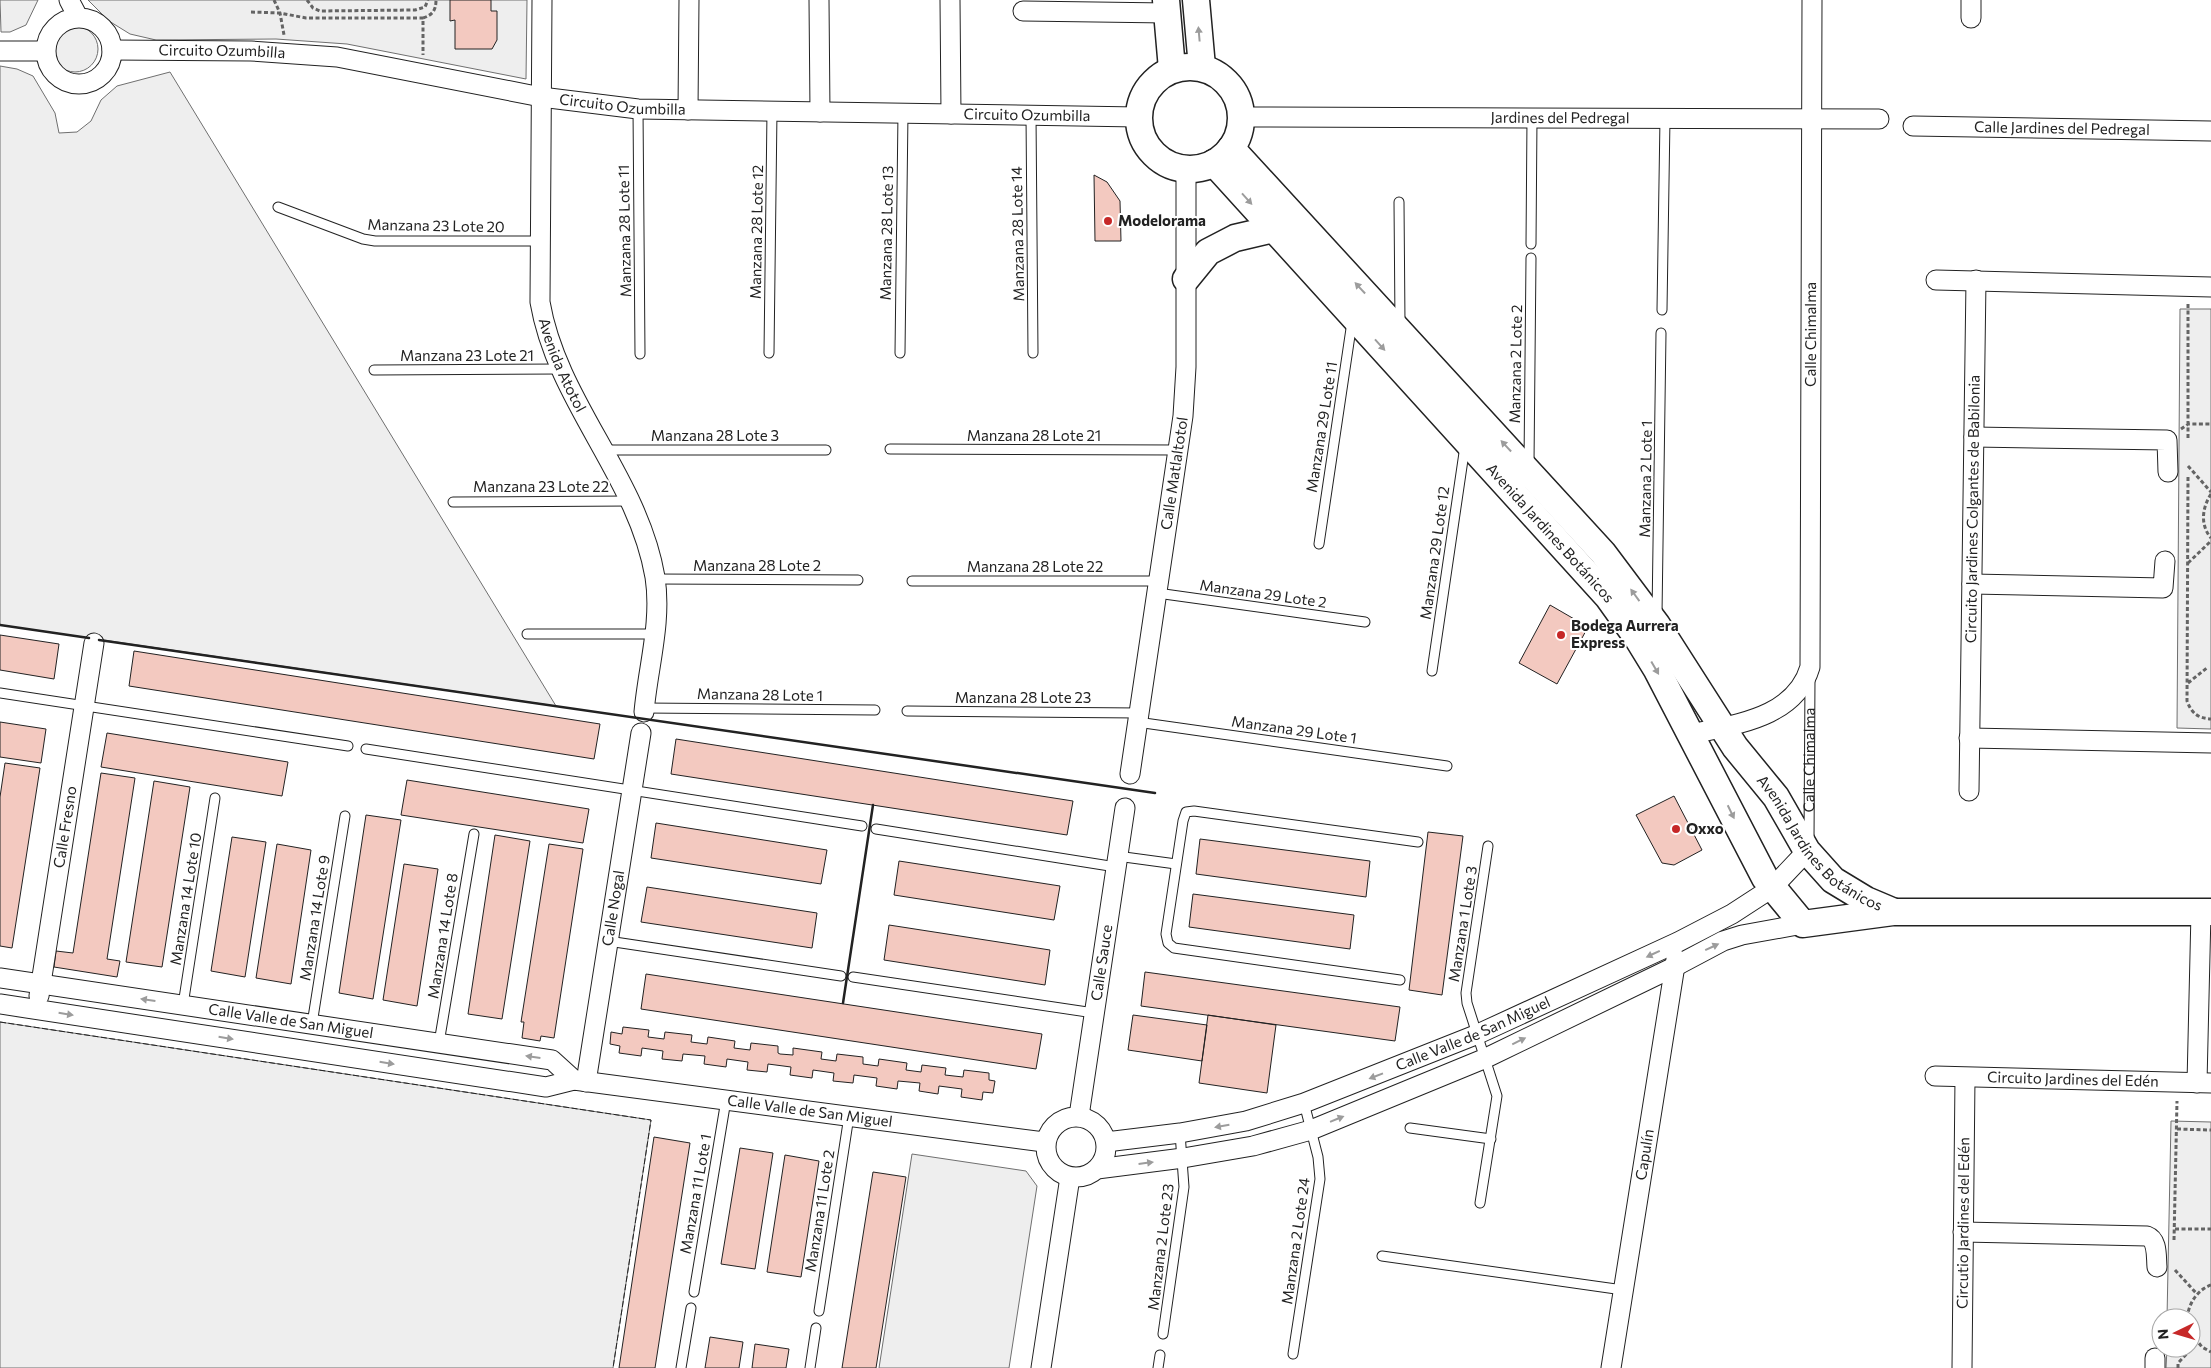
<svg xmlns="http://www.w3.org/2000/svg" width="2211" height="1368" viewBox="0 0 2211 1368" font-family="Commissioner,sans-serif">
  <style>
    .green { fill: #eee; stroke: #6f6f6f }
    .building { fill: #f3c9c0; stroke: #222 }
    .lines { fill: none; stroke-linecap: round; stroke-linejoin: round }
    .lane-casing { stroke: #222; stroke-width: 11 }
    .street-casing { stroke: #222; stroke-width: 21 }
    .secondary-casing { stroke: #222; stroke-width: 29 }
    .path { stroke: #646464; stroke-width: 3; stroke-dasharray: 4 2.5; stroke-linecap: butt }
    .lane { stroke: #fff; stroke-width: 9 }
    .street { stroke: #fff; stroke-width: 19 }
    .secondary { stroke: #fff; stroke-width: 26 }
    .fence { stroke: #222; stroke-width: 1; stroke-dasharray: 6 2.5; stroke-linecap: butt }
    .wall { stroke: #222; stroke-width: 2.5 }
    .oneway { fill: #9c9c9c }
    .poi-dot { fill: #c62828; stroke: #fff; stroke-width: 2 }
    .labels { text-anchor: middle; stroke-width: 4; stroke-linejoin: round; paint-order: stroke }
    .street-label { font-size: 15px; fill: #222; stroke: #fff }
    .poi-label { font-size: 15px; font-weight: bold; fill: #222; stroke: #fff; text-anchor: start }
  </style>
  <rect width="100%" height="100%" fill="#fff"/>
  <path class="green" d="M0,0H38L26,25L10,32H1Z
    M88,0H527L526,79L347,44L276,39L156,40L130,34L109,21Z
    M52 49a23 23 0 1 1 46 0a23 23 0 1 1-46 0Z
    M0,66L17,69L33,76L55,113L59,133L77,132L91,121L101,100L117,86L170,72L556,706L0,625Z
    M2180,309H2211V729L2177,728Z
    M0,1022L651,1120L613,1368H0Z
    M2171,1121L2211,1122V1368H2166L2167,1348H2191V1318H2167Z
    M912,1154L1026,1171L1037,1186L1009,1368H879Z"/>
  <path class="building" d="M450,0H491V11H497V40L492,49H455V20L450,21Z
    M1094,175L1107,182L1120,201L1121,241H1095Z
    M1550,605L1588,627L1557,684L1519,663Z
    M0,635L59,644L54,679L0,670Z
    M134,651L600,724L594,759L129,686Z
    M0,722L46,729L41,763L0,757Z
    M107,733L288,762L282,796L101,767Z
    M676,739L1073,801L1067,835L671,774Z
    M5,763L40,768L12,948L0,946V797Z
    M101,773L135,778L107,959L120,961L117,977L54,967L56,951L73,953Z
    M407,780L589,809L583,843L401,815Z
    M154,781L190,787L162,967L126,962Z
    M1674,796L1702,850L1674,865L1662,863L1636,815Z
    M366,815L401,820L373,999L339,993Z
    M656,823L827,850L821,884L651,858Z
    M1428,832L1463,836L1442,995L1409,990Z
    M495,835L530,841L502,1019L468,1014Z
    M232,837L266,842L245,977L211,971Z
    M1200,839L1370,861L1366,897L1196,874Z
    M277,844L311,850L291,984L256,978Z
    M549,844L583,849L554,1038L541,1036L540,1041L522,1038L524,1022H521Z
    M899,861L1060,886L1054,920L894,895Z
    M404,864L438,869L417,1006L383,1000Z
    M647,887L817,913L812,948L641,922Z
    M1193,894L1354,915L1350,949L1189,927Z
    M889,925L1050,950L1045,985L884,960Z
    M1145,972L1400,1007L1395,1041L1141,1006Z
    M646,974L1042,1034L1036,1069L641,1009Z
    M1133,1015L1207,1025L1202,1061L1128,1050Z
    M1208,1015L1276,1025L1267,1093L1199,1083Z
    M623,1027L649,1030L648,1037L664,1039L665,1032L692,1035L691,1042L707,1044L708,1037L735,1041L734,1048L750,1050L751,1043L778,1046V1053L780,1054L793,1055V1048L822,1052L821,1059L836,1061L837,1054L863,1057V1064L878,1066L879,1059L907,1063L906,1070L921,1072L922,1065L946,1068L945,1075L963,1077L964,1070L989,1073V1080L995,1081L993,1093L983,1092L982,1100L961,1097L962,1089L939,1086L938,1094L919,1091L920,1083L898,1081L897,1089L876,1086L877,1078L854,1075L853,1083L833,1081L834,1073L813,1070L812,1078L790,1075L791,1067L768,1064L767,1072L747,1070L748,1062L727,1059L726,1067L704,1064L705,1056L683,1054L682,1061L662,1059L663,1051L642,1048L641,1056L619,1053L620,1046L610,1044L611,1032L622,1034Z
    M654,1137L690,1143L655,1368H619Z
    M740,1148L773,1153L755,1269L721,1264Z
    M785,1155L819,1161L801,1277L767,1272Z
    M873,1172L906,1177L876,1368H842Z
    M710,1337L743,1342L739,1368H705Z
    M755,1344L789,1349L786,1368H752Z"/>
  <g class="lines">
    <g class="lane-casing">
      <g id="lane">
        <path d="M638,109L640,354"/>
        <path d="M1031,115L1033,353"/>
        <path d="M1399,202L1400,323"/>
        <path d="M278,207L363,239L375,241H540"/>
        <path d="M1531,244L1532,118"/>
        <path d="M1662,310L1665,118"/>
        <path d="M769,353L772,111"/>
        <path d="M900,353L903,113"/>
        <path d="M374,370L560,369"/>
        <path d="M890,449L1178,450"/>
        <path d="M604,450H826"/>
        <path d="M1529,463L1531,258"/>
        <path d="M453,502L630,501"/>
        <path d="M1319,544L1352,322"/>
        <path d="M655,579L858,580"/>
        <path d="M912,581H1159"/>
        <path d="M1157,593L1365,622"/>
        <path d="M1657,615L1661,333"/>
        <path d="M527,634H655"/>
        <path d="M1432,671L1465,446"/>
        <path d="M0,693L348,746"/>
        <path d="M644,708L875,710"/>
        <path d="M907,711L1139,713"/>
        <path d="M1137,722L1447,766"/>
        <path d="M366,749L862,826"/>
        <path d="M876,829L1116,867"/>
        <path id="s1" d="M1809,841L1810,679"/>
        <path d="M1117,856L1176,864"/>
        <path d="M608,941L841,976"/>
        <path d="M853,977L1094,1013"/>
        <path d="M1400,980L1174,948L1168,943L1166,934L1183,821L1186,812L1194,811L1418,842"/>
        <path d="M183,1005L215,798"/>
        <path d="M312,1024L345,816"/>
        <path d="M439,1043L474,834"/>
        <path d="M1410,1128L1491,1139"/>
        <path d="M1480,1203L1497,1096L1467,1003L1466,993L1488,846"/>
        <path d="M1382,1256L1623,1290"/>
        <path d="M694,1292L726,1100"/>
        <path d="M819,1311L849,1116"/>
        <path d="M1163,1334L1184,1187L1180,1133"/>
        <path d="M1293,1354L1320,1179L1318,1157L1304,1103"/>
        <path d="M681,1368L691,1308"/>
        <path d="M810,1368L816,1328"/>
        <path d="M1158,1368L1160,1355"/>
      </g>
    </g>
    <g class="street-casing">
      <g id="street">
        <path d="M69,0L78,17"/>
        <path id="s2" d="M542,0L540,302C557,402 638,477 655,577C662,622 648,667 644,712"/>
        <path d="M819,0L820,112"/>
        <path d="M950,0L951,114"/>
        <path d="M1023,11L1167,13"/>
        <circle cx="79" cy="51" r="33"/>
        <path d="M1971,18V0"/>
        <path id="s3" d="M112,50L251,51L337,57L541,97L638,109L1138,117"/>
        <path d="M0,51H45"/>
        <path d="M688,110L689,0"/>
        <path id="s4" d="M1241,117L1879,119"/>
        <path id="s5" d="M1913,126L2211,131"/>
        <path d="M1936,280L2211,287"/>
        <path d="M1974,437L2167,440L2168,472"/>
        <path d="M1972,584L2163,588L2165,561"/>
        <path id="s6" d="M1692,734C1736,724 1795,718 1810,667L1812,0"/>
        <path d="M1969,738L2211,743"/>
        <path id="s7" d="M1130,774L1183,416L1186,367V169"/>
        <path id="s8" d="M1969,791L1976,280"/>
        <path id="s9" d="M0,978L552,1060L574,1080"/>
        <path id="s10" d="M39,996L94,643"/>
        <path id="s11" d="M0,1004L546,1087L574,1080L1044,1142"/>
        <path id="s12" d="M1935,1076L2211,1083"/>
        <path id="s13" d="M586,1082L641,733"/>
        <path d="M2197,1083L2201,912"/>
        <path id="s14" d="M1079,1116L1125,808"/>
        <circle cx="1076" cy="1147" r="30"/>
        <path id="s15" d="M1106,1142L1180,1133L1246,1121L1304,1103L1478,1034L1678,942L1732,914L1772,888L1807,851"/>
        <path d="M1097,1169L1183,1158L1253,1146L1311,1130L1486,1058L1674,967L1723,941L1742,935L1803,924"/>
        <path d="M1963,1232L2147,1236C2158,1240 2156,1256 2157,1267"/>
        <path d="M2155,1358V1368"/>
        <path d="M1041,1368L1070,1177"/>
        <path id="s16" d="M1611,1368L1676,959"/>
        <path id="s17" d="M1962,1368L1965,1078"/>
      </g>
    </g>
    <g class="secondary-casing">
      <g id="secondary">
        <path d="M1166,0L1172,69"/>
        <path d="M1196,0L1202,67"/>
        <circle cx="1190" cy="118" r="51"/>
        <path id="s18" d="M1231,148L1603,553L1657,625L1735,747L1776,797L1807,851L1833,880L1866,900L1892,911"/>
        <path id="s19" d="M1214,163L1608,597L1638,639L1657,670L1765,878L1803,924L1893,912H2211"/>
        <path d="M1186,279L1208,252L1235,238L1274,229"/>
      </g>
    </g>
    <path class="path" d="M274,0L280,13L284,35
      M307,0L313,8L320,11L415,10L425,7L428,0
      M251,12L280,13L306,18H423V55
      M423,18C432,15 436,11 436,0
      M2181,429L2188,424H2211
      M2188,438V304
      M2188,466L2211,492
      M2188,477L2187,701C2192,714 2198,718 2211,719
      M2211,494C2202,508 2200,525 2211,538
      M2188,563L2211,541
      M2188,683L2208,667
      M2177,1129L2211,1130
      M2175,1229H2211
      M2174,1240L2177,1101
      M2175,1270L2197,1294
      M2187,1318C2189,1303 2197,1290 2211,1285
      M2191,1333L2202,1347L2211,1352
      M2178,1368V1363L2197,1343"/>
    <use href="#lane" class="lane"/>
    <use href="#street" class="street"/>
    <use href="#secondary" class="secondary"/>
    <path class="fence" d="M0,1022L651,1120L613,1368"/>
    <path class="wall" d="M0,625L89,638
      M99,640L1155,793
      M843,1003L873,805"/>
  </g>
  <defs><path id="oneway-solid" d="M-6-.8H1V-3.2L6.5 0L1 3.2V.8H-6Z" transform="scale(1.25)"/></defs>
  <g class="oneway">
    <use href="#oneway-solid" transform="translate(1199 34) rotate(-95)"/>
    <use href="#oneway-solid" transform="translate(1247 199) rotate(48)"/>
    <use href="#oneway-solid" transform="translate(1360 288) rotate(-133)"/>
    <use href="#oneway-solid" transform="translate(1380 345) rotate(48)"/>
    <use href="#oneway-solid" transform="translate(1506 446) rotate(-133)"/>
    <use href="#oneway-solid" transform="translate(1635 595) rotate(-126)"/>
    <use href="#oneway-solid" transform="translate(1655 668) rotate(60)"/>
    <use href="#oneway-solid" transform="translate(1731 812) rotate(64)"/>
    <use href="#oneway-solid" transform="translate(1712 947) rotate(-25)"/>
    <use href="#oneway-solid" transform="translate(1653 954) rotate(155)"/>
    <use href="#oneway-solid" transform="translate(148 1000) rotate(-172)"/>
    <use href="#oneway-solid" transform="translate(66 1014) rotate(9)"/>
    <use href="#oneway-solid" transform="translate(226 1038) rotate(9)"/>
    <use href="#oneway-solid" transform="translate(1519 1041) rotate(-26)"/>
    <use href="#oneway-solid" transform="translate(533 1057) rotate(-172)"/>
    <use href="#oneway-solid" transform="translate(387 1063) rotate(9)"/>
    <use href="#oneway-solid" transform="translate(1376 1076) rotate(159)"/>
    <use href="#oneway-solid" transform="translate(1337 1119) rotate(-22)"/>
    <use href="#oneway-solid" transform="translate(1222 1126) rotate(170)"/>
    <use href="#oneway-solid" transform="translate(1146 1163) rotate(-7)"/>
  </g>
  <g class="poi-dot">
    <circle cx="1108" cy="221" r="5"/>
    <circle cx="1561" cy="635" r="5"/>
    <circle cx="1676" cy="829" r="5"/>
  </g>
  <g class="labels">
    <g class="street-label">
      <text dy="5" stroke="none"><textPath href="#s3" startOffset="110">Circuito Ozumbilla</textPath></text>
      <text dy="5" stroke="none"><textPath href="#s3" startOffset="515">Circuito Ozumbilla</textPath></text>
      <text dy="5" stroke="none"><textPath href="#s3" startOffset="920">Circuito Ozumbilla</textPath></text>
      <text dy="5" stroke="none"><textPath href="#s4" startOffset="319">Jardines del Pedregal</textPath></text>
      <text dy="5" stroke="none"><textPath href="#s5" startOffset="149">Calle Jardines del Pedregal</textPath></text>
      <text transform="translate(436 226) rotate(1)" y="5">Manzana 23 Lote 20</text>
      <text transform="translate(625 231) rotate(-91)" y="5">Manzana 28 Lote 11</text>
      <text transform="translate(757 232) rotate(-89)" y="5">Manzana 28 Lote 12</text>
      <text transform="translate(887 233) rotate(-89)" y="5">Manzana 28 Lote 13</text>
      <text transform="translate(1018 234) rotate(-91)" y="5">Manzana 28 Lote 14</text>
      <text dy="5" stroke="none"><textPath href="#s6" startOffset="476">Calle Chimalma</textPath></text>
      <text x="467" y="361">Manzana 23 Lote 21</text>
      <text dy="5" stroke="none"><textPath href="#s2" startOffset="369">Avenida Atotol</textPath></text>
      <text transform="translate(1516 364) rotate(-89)" y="5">Manzana 2 Lote 2</text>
      <text transform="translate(1322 427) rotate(-81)" y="5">Manzana 29 Lote 11</text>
      <text x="715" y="441">Manzana 28 Lote 3</text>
      <text x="1034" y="441">Manzana 28 Lote 21</text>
      <text dy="5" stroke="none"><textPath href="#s7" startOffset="304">Calle Matlaltotol</textPath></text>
      <text transform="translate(1646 479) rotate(-89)" y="5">Manzana 2 Lote 1</text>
      <text x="541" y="492">Manzana 23 Lote 22</text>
      <text dy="5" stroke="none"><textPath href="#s8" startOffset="282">Circuito Jardines Colgantes de Babilonia</textPath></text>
      <text dy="5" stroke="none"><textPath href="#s19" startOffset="500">Avenida Jardines Botánicos</textPath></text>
      <text transform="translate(1435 553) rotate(-82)" y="5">Manzana 29 Lote 12</text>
      <text x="757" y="571">Manzana 28 Lote 2</text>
      <text x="1035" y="572">Manzana 28 Lote 22</text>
      <text transform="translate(1263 594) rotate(8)" y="5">Manzana 29 Lote 2</text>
      <text transform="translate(760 695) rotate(1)" y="5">Manzana 28 Lote 1</text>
      <text x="1023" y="703">Manzana 28 Lote 23</text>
      <text transform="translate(1294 730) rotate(8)" y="5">Manzana 29 Lote 1</text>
      <text dy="5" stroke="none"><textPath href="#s1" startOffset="81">Calle Chimalma</textPath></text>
      <text dy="5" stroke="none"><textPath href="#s10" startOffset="171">Calle Fresno</textPath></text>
      <text dy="5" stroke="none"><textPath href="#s18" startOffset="915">Avenida Jardines Botánicos</textPath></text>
      <text transform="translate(186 899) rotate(-81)" y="5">Manzana 14 Lote 10</text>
      <text dy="5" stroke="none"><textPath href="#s13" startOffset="176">Calle Nogal</textPath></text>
      <text transform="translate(315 918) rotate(-81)" y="5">Manzana 14 Lote 9</text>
      <text transform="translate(1463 924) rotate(-81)" y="5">Manzana 1 Lote 3</text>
      <text transform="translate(443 936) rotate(-81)" y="5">Manzana 14 Lote 8</text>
      <text dy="5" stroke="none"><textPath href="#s14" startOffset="155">Calle Sauce</textPath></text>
      <text dy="5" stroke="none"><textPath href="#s9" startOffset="294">Calle Valle de San Miguel</textPath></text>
      <text dy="5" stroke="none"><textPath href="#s15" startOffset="385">Calle Valle de San Miguel</textPath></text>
      <text dy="5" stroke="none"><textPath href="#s12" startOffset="138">Circuito Jardines del Edén</textPath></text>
      <text dy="5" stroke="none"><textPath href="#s11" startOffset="819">Calle Valle de San Miguel</textPath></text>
      <text dy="5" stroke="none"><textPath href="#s16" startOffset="216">Capulín</textPath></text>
      <text transform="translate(696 1194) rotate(-80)" y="5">Manzana 11 Lote 1</text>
      <text transform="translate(820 1211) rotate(-81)" y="5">Manzana 11 Lote 2</text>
      <text dy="5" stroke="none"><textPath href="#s17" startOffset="145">Circutio Jardines del Edén</textPath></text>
      <text transform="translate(1296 1241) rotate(-82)" y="5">Manzana 2 Lote 24</text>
      <text transform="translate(1161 1247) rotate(-83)" y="5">Manzana 2 Lote 23</text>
    </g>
    <g class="poi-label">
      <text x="1118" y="226">Modelorama</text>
      <text x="1571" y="631">Bodega Aurrera<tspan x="1571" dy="17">Express</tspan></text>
      <text x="1686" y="834">Oxxo</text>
    </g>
  </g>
  <g transform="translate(2176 1333) rotate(265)"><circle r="24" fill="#ffffff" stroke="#a7a7a7"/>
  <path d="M0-4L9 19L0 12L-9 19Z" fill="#c62828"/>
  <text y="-8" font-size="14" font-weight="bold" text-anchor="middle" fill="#222222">N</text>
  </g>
</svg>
